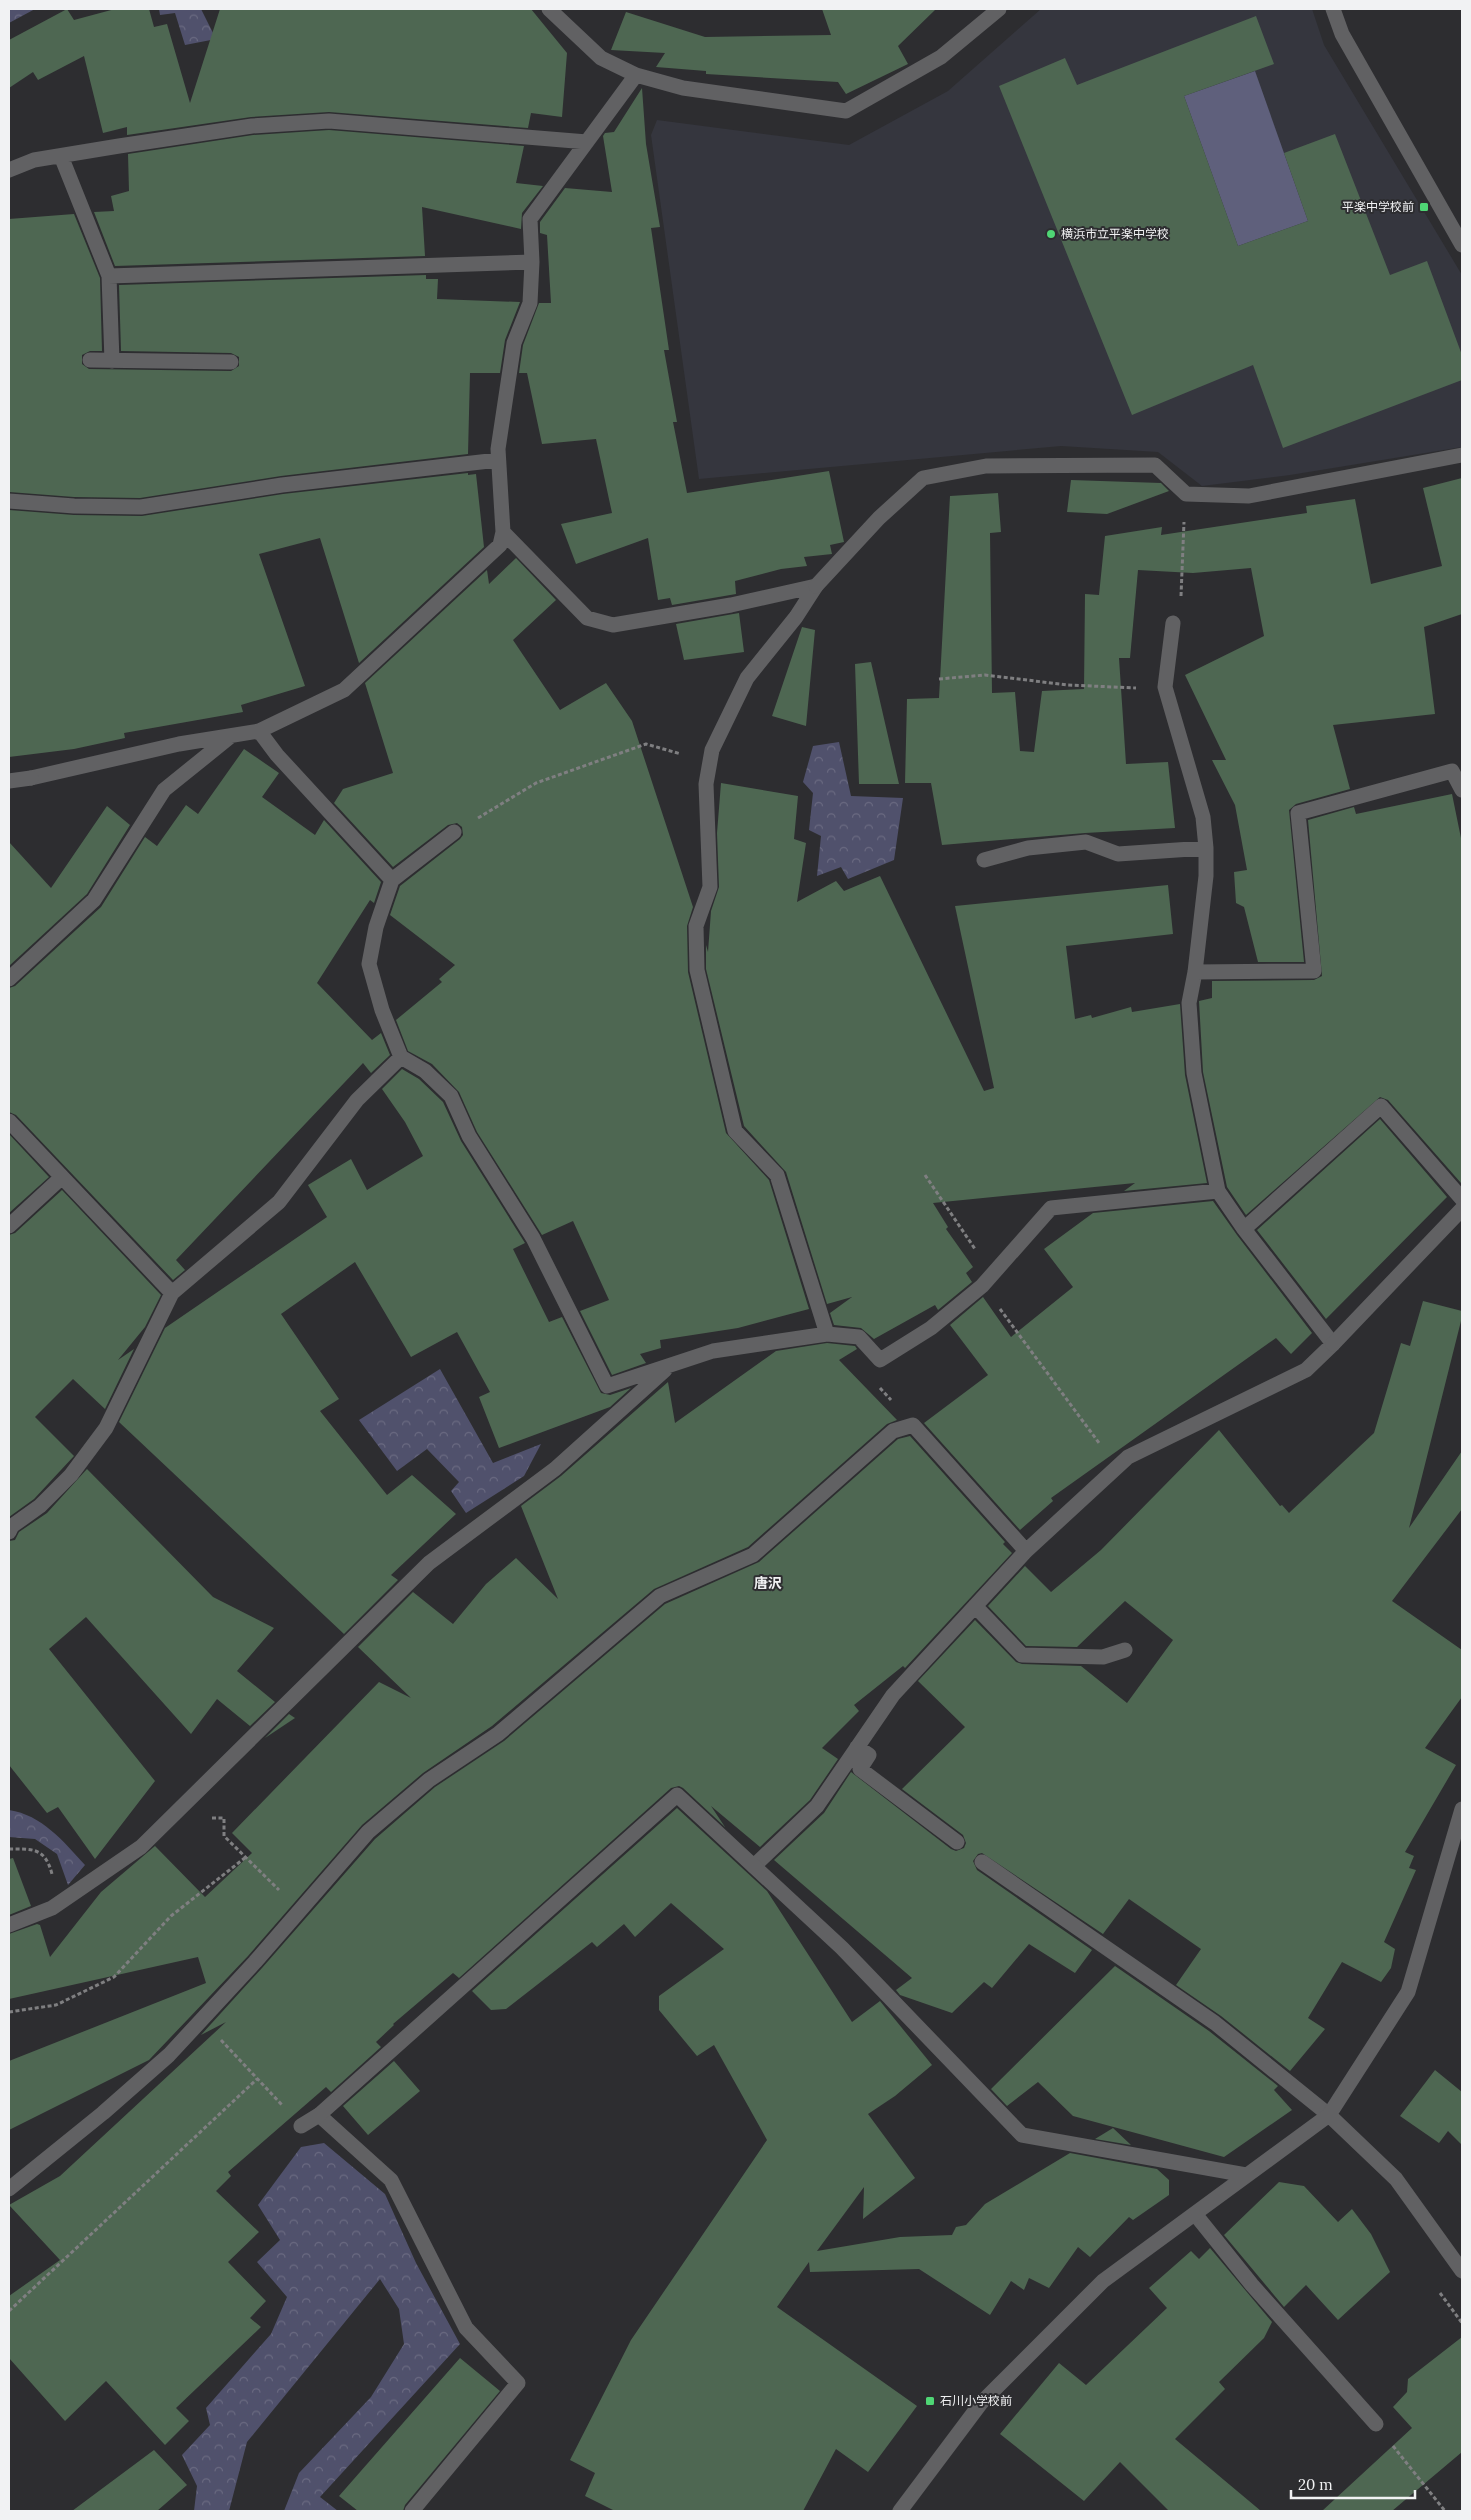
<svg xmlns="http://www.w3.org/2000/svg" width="1471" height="2520" viewBox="0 0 1471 2520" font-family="Lora,'Noto Sans JP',serif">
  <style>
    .built { fill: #35363e }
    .forest { fill: url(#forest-crowns) }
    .water { fill: #5f607c }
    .building { fill: #4e6752 }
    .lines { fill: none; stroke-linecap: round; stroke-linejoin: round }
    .path { stroke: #7f7f81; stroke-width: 3; stroke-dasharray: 4 2.5; stroke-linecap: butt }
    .lane { stroke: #616163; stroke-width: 15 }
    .street { stroke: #616163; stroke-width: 15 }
    .poi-dot { fill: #4fd675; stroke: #2d2d30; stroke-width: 2 }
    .labels { text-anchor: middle; stroke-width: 4; stroke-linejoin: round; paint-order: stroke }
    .poi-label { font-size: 12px; fill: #f1f2f3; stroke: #2d2d30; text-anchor: start }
    .neighbourhood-label { font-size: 14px; font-weight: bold; fill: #f1f2f3; stroke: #2d2d30 }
  </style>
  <defs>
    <pattern id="forest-crowns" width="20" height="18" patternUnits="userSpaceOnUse" patternTransform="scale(1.25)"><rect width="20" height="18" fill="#50516c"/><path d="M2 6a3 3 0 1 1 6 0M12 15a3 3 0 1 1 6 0" fill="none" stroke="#6a6a81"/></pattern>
  </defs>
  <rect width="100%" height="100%" fill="#2d2d30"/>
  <path class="built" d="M1041,9H1312L1324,45L1462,275V447L1290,475L1202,486L1158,452L1061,446L699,479L651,135L657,120L849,145L948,91Z"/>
  <path class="forest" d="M9,9H35L9,23Z
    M159,9H201L216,39L185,45L175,13L160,15Z
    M839,742L851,796L903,798L894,860L848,879L841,867L817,876L821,836L809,830L813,793L803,782L813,746Z
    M440,1369L493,1463L541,1444L524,1476L466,1513L451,1491L459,1482L427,1449L397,1471L359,1420Z
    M9,1810C42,1815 63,1841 85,1865L68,1885L57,1854L35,1839L9,1837Z
    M324,2143L385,2194L416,2263L460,2344L320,2497L338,2511H284L299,2473L371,2397L404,2344L399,2309L380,2279L247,2442L229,2511H194L197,2486L182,2455L210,2425L206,2408L271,2334L287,2297L257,2262L280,2240L258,2205L301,2147Z"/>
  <path class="water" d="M1255,71L1308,221L1238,246L1184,96Z"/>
  <path class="building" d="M67,9L74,20L115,9H149L154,27L167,24L190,103L220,9H531L567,53L562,117L531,113L528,128L329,112L251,117L127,135V127L103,133L84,56L38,80L33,72L9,88V40Z
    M822,9H936L898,46L908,64L846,94L838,82L706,74V71L656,67L665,53L611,50L626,12L705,37L831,35Z
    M1256,16L1274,64L1184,96L1238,246L1308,221L1284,153L1335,134L1390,275L1427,261L1462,355V380L1283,448L1253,365L1132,415L999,86L1065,58L1077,85Z
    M642,88L646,144L660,227L651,228L669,350H664L677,422H673L687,493L829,471L844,542L830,545L832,554L804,557L807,566L781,569L735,581L736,594L672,605L670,598L658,600L648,538L576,564L561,524L612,513L596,439L542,444L527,373H519L523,345L539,303H551L547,235L540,233V222L565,188L612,192L603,136L605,133L614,132Z
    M329,130L524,146L516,183L543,186L522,213L521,229L422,207L425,256L115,266L94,212L114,211L111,196L129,191L128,154L253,135Z
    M74,214L100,278L102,351H90L82,355V364L89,369L231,371L239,366V357L231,353L121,351L119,285L426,275V279H438L437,299L520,302L505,340L500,373H470L468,454L281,476L140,498L74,497L9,492V219Z
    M468,473V475L476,474L484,547L359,663L320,538L259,554L305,686L241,705L243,712L124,733L125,738L74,749L9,757V510L74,515L142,516L283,494Z
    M1462,478V614L1424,627L1435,714L1333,725L1350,789L1296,804L1289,810L1304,962H1258L1244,907L1236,903L1234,872L1247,870L1235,805L1212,760H1226L1185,675L1264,636L1251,568L1193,573L1138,570L1130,658H1119L1126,764L1168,762L1175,828L1085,833L942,845L931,783H905L907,699L939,698L950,496L998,493L1001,532L990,533L992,693L1015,692L1020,751L1034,752L1042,691L1084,689L1085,594L1099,595L1105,536L1162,527L1161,535L1307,513L1306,506L1355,499L1371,584L1442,566L1423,488Z
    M1071,480L1161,483L1169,491L1107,514L1067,512Z
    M516,558L556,600L513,640L560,710L606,683L632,721L693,907L687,926L688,972L726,1133L769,1180L809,1309L738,1328L660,1340L661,1348L640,1354L646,1363L612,1375L580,1311L609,1300L573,1221L542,1235L477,1132L459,1092L432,1064L408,1051L396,1020L442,982L439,979L455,965L390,915L400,886L460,839L463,835L462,827L457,823L448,825L393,867L334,803L343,789L393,773L365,683L487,570L489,584Z
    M739,613L744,652L684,660L676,624Z
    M802,627L815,630L806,726L772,716Z
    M871,662L899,784H859L855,664Z
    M244,749L279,773L262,797L315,835L324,820L381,882L374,903L370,900L317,983L372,1040L381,1033L390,1055L371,1073L363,1063L176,1260L185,1270L173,1280L16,1115L9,1112V988L15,986L101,907L145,837L157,846L186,805L198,814Z
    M721,783L798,796L794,839L806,843L797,902L836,881L844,891L880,876L984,1091L994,1088L955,906L1168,885L1173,934L1066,946L1075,1019L1091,1015L1092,1018L1131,1007L1132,1012L1180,1004L1185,1075L1207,1183L1124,1191L1135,1183L933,1203L948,1227L946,1229L973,1267L966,1273L972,1282L938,1310L935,1305L874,1339L861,1328L834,1325L830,1313L852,1297L827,1304L786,1172L744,1126L706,969V945L708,952L711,911L719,887L717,833Z
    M1452,794L1462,843V1182L1461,1183L1388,1100L1380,1097L1246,1215L1227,1187L1203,1072L1199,1001L1212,998V981L1314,980L1322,976L1308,820L1354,807L1356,814Z
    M107,806L130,825L87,894L9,966V842L51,888Z
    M402,1069L419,1079L443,1102L461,1141L525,1243L513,1249L549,1322L562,1317L601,1393L610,1395L631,1388L610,1407L499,1448L479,1397L490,1392L457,1332L411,1357L355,1262L281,1314L339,1399L320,1411L387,1495L412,1475L456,1514L391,1575L398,1580L344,1634L119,1422L165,1328L327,1217L308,1185L351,1159L367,1190L423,1156L405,1122L382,1089Z
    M1380,1119L1447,1197L1326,1319L1257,1230Z
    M9,1134L49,1177L9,1213Z
    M62,1190L161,1295L145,1327L118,1360L134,1349L105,1409L73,1379L35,1417L74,1456L34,1499L9,1517V1235L15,1233Z
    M1213,1201L1237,1235L1312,1333L1291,1354L1276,1338L1051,1498L1053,1501L1020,1530L924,1423L988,1375L950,1325L983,1297L1011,1337L1073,1287L1044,1249L1093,1213Z
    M1423,1301L1462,1311V1317L1409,1528L1462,1451V1509L1392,1601L1462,1650V1697L1425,1748L1456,1765L1405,1852L1414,1856L1409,1868L1416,1870L1384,1942L1395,1949L1391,1968L1381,1982L1342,1962L1308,2018L1325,2029L1290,2071L1221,2016L1176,1985L1201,1949L1129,1899L1103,1934L982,1853L978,1854L973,1861L977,1870L1092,1950L1075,1973L1029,1944L992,1988L984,1982L952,2013L900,1995L896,1990L912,1978L774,1860L824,1813L851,1772L951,1849L956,1851L964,1848L966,1843L963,1835L902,1789L965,1727L918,1681L975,1620L1016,1662L1022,1664L1081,1666L1127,1703L1173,1640L1125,1601L1077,1647L1026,1646L988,1606L1025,1566L1051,1592L1101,1550L1219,1430L1280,1506L1282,1505L1289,1513L1374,1433L1401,1343L1410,1346Z
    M827,1343L855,1346L857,1349L839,1360L897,1420L887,1424L748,1547L654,1589L492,1726L423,1773L362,1825L248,1956L149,2060L9,2130V2061L206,1983L198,1957L9,1999V1934L37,1924L40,1925L50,1957L101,1892L155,1846L205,1897L252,1853L232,1833L379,1682L411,1698L358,1647L413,1592L453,1624L486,1584L516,1558L558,1599L521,1506L561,1476L668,1382L675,1423L776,1351Z
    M910,1436L1005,1542L1003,1544L1012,1553L905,1668L903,1666L854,1705L859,1711L822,1748L838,1759L810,1800L760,1847L711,1806L725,1827L683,1788L679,1786L671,1788L459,1978L453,1973L393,2024L394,2025L376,2042L381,2047L331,2092L326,2087L228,2172L231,2176L216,2191L259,2232L228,2262L266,2301L250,2318L261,2327L176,2408L189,2421L165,2445L106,2381L65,2421L9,2358V2296L60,2260L9,2205L60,2176L226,2022L201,2035L262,1968L375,1839L435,1787L504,1741L665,1604L759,1562L898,1439Z
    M87,1469L213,1597L274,1628L237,1671L275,1702L250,1726L217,1699L191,1734L86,1617L49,1649L155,1781L95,1859L58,1807L47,1813L9,1765V1541L15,1540L19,1532L47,1513Z
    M289,1714L295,1718L265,1738Z
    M677,1808L767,1891L852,2022L880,2001L932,2065L895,2096L868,2114L915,2178L863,2219L864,2187L817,2251L900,2237L952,2235L956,2227L966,2225L985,2204L1070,2153L1157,2169L1169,2180V2195L1133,2220L1129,2217L1090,2257L1078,2247L1049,2288L1029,2278L1024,2290L1011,2281L990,2315L919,2269L810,2272L809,2262L777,2307L917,2406L868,2472L836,2449L803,2511H615L585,2496L595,2473L570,2460L631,2340L767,2140L714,2045L697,2056L659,2010V1996L724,1949L671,1903L635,1937L624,1924L597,1947L592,1942L506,2009L491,2010L472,1991Z
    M13,1858L31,1906L9,1915V1859Z
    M1115,1966L1209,2031L1278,2086L1274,2090L1292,2110L1224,2157L1073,2116L1038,2082L1007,2106L991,2089Z
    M394,2061L420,2091L368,2135L343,2106Z
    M1435,2070L1462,2092V2145L1448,2131L1439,2143L1400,2116Z
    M1113,2128L1131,2145L1095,2139Z
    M1279,2182L1304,2186L1338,2222L1352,2209L1371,2234L1390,2272L1338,2320L1306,2285L1284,2307L1224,2235Z
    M1210,2248L1272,2322L1264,2338L1219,2382L1225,2389L1175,2439L1261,2511H1169L1120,2462L1084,2501L1000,2434L1059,2363L1086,2385L1167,2308L1149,2288L1191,2251L1199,2259Z
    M1462,2337V2452L1392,2511H1322L1412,2428L1393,2407L1407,2392L1408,2379Z
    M460,2358L500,2391L405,2505L403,2511H358L339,2496Z
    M154,2450L187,2485L157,2511H72Z"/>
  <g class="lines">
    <path class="path" d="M1181,596L1184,522
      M939,679L985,675L1068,685L1136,688
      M478,818L536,783L646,744L681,754
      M925,1175L975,1249
      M1000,1309L1099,1443
      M880,1388L891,1400
      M212,1818H224V1836L279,1890
      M9,1849C32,1849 45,1847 52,1874
      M9,2012L56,2005L114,1977L171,1916L246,1857
      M221,2040L282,2105
      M1440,2293L1462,2323
      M9,2311L257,2079
      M1393,2446L1445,2511"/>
    <path class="lane" d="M549,9L601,58L636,75L683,88L846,111L941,57L999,9
      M61,156L109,276L112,361
      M9,170L34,160L119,146L252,126L329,121L587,142
      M109,276L532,262
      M90,360L231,362
      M9,501L74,506L141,507L282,485L498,460
      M503,532L587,618L613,625L731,605L816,586
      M816,586L796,617L747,678L712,750L706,784L710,887L696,926L697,970L735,1131L777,1175L827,1334
      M259,731L277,755L392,880L376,927L369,964L382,1010L401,1057L425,1071L451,1096L469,1136L533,1238L607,1386L713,1351L827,1334L859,1337L880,1360L931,1328L982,1286L1051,1208L1218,1191
      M31,778L179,744L259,731L344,690L500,545L503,532L498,449L514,343L530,303L532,262L530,219L636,75
      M984,860L1028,848L1086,842L1118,854L1206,848
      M392,880L454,832
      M1195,972L1314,971L1298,813L1452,771L1462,790
      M9,979L94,900L164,790L231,736
      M9,1121L172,1293
      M9,1226L62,1177
      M1244,1229L1381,1106L1462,1199
      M9,1532L12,1526L40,1506L71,1475L106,1428L172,1293L279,1202L357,1100L401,1057
      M975,1606L1022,1655L1103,1657L1125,1650
      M857,1747L869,1755L860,1769L957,1842
      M982,1862L1215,2023L1329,2115
      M754,1866L817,1806L893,1695L1026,1551L1128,1457L1306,1370L1333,1344L1244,1229L1218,1191L1194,1073L1189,1003L1195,972L1206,876V848L1203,817L1165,687L1173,623
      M9,1925L52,1908L141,1847L429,1563L555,1469L665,1370
      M319,2115L391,2180L466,2328L518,2383L412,2511
      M9,2189L103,2113L169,2055L255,1962L368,1832L429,1780L498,1734L660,1596L753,1555L893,1431L913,1425L1026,1551
      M1195,2214L1252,2285L1376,2424"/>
    <path class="street" d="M1333,9L1342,34L1462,245
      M816,586L879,518L923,478L986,466L1155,465L1186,494L1249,496L1462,455
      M9,781L31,778
      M1333,1344L1462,1209
      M1329,2115L1396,2179L1462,2271
      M301,2126L319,2115L677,1795L842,1948L1022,2135L1246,2175
      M900,2511L981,2403L1103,2281L1329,2115L1408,1992L1462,1809"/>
  </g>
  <g class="poi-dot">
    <rect x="1419" y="202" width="10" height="10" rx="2.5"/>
    <circle cx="1051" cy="234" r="5"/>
    <rect x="925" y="2396" width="10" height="10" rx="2.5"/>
  </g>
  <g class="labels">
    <g class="poi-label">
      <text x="1414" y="211" text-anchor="end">平楽中学校前</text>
      <text x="1061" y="238">横浜市立平楽中学校</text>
      <text x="940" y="2405">石川小学校前</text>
    </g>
    <g class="neighbourhood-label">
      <text x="768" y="1588">唐沢</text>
    </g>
  </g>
  <rect width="1471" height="2520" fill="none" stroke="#f1f2f3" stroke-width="20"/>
  <path d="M1291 2490v8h124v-8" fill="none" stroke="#f1f2f3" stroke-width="2.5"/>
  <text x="1298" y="2490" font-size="15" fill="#f1f2f3" stroke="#2d2d30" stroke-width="4" paint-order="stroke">20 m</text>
</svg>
